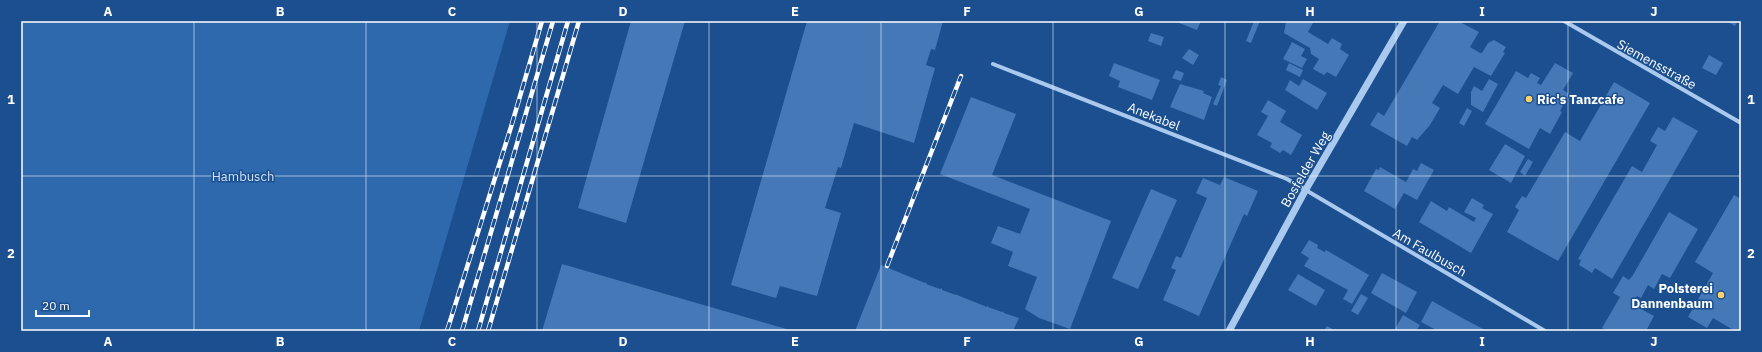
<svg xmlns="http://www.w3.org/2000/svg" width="1762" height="352" viewBox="0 0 1762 352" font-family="'IBM Plex Sans',sans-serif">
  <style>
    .green { fill: #2e69ad }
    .building { fill: #4478b7 }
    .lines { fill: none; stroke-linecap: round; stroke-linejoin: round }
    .minor { stroke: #a9c9ee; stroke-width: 4 }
    .tertiary { stroke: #a9c9ee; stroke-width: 7 }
    .rail-casing { stroke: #fff; stroke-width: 4.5 }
    .rail { stroke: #1b4f8f; stroke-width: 3; stroke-dasharray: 9; stroke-linecap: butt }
    .grid { fill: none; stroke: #fff; stroke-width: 1; stroke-opacity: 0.55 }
    .poi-dot { fill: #ffd166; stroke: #1b4f8f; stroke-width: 1.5 }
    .labels { text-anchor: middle; stroke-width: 3; stroke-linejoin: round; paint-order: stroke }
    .street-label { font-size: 13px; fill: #fff; stroke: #1b4f8f }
    .poi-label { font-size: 13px; font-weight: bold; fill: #fff; stroke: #1b4f8f; text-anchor: start }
    .park-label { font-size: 13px; fill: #cfe3fa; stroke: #1b4f8f }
    .neatline { fill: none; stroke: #fff; stroke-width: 1.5 }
    .grid-label { font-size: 13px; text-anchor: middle; font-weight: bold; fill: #fff }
  </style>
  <rect width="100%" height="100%" fill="#1b4f8f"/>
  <path class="green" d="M21,21H510L419,331H21Z"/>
  <path class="building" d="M631,21H685L626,223L578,208Z
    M807,21H943L935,50L931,49L926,65L935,68L914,143L854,123L841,168L838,167L825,208L841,213L817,296L780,286L776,298L731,285Z
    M1174,21H1201L1197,30Z
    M1254,21H1260L1251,43L1246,41Z
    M1286,21H1314L1308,32L1328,44L1332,38L1342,44L1340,49L1349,55L1336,77L1327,72L1324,75L1313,69L1319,59L1311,54L1310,48L1284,33Z
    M1440,21H1458L1479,32L1470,47L1480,53H1482L1488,43L1494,40L1506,47L1503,52L1505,53L1491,76L1474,67L1458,94L1443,85L1432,103L1440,108L1430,125L1417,140L1412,137L1407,146L1370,125L1378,112L1384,116Z
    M1726,21H1738L1735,26Z
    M1151,33L1164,37L1161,46L1148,41Z
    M1292,42L1305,49L1301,56L1307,59L1302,68L1283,59Z
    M1189,49L1199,55L1193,65L1182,58Z
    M1709,55L1723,63L1716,75L1702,68Z
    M1114,63L1160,80L1152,100L1118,87L1120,81L1109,76Z
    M1289,63L1303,70L1300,77L1286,70Z
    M1555,63L1573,73L1563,90L1569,94L1560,111L1562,112L1550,134L1540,128L1529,149L1485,124L1516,71L1528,78L1531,73L1540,78L1537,83L1541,85Z
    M1176,70L1184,73L1181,81L1172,78Z
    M1221,77L1227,80L1217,106L1213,104L1221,86L1218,85Z
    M1303,79L1327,93L1317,110L1285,90L1290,80L1299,86Z
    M1489,79L1498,84L1483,112L1471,105V92L1474,86L1482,91Z
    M1614,82L1650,103L1558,261L1507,232L1519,210L1515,207L1522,196L1526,198L1565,132L1580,141Z
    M1180,84L1204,91L1203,93L1212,97L1204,120L1170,107Z
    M971,97L1016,114L992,175L1111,221L1070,329L1039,318L1025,309L1037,277L1008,266L1013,252L991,243L998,226L1020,234L1030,209L940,174Z
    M1268,100L1286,111L1280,122L1302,135L1291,155L1283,150L1280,153L1270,147L1272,143L1257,135L1268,116L1261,112Z
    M1467,108L1472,111L1464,126L1459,123Z
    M1673,117L1698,131L1612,279L1595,268L1592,273L1579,265L1581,260L1578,259L1632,166L1642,172L1657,145L1650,141L1658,127L1665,131Z
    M1505,144L1525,156L1511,183L1489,170Z
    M1528,159L1533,162L1525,176L1520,172Z
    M1421,163L1434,170L1417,200L1404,193L1395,209L1364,191L1376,169L1379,170L1380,167L1406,182L1413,169L1417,171Z
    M1224,177L1258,191L1247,216L1244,214L1199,316L1163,300L1176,270L1171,268L1176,256L1181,258L1207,198L1196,193L1203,178L1220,185Z
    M1151,189L1177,200L1138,289L1112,278Z
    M1734,195L1741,199L1740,331H1735L1713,318L1707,328L1688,317L1713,273L1695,262Z
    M1472,198L1484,205L1482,208L1493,214L1471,253L1419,222L1431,201L1447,211L1449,207L1474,222L1476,218L1464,212Z
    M1669,212L1698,229L1670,278L1662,274L1654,289L1648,285L1641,298L1637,296L1632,304L1654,316L1646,331H1607L1602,328L1620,297L1613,293L1623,276L1629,280L1633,275Z
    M1309,240L1318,245L1317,248L1325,252L1326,250L1369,275L1352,304L1343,299L1348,290L1304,266L1309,258L1301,253Z
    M562,264L790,330V331H542Z
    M881,265L925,283L927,282L926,284L940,289L942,288V290L956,295L958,294L957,295L987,307V305L988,307L1002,312L1003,311L1004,313L1019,318L1013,331H855Z
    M1382,273L1417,292L1406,313L1371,293Z
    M1298,274L1325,290L1316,306L1288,290Z
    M1361,294L1368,298L1358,315L1351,311Z
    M1432,301L1466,320L1487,331H1438L1421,322Z
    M1403,315L1420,325L1416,331H1394Z
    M1327,326L1336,331H1324Z"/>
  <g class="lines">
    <path class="minor" d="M1564,21L1741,123
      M993,64L1287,179L1545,331"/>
    <path class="tertiary" d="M1229,331L1305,191L1404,21"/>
    <g class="rail-casing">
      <path id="rail" d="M887,266L961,76
        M447,331L511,127L542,21
        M462,331L553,21
        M478,331L568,21
        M488,331L579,21"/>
    </g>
    <use href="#rail" class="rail"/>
  </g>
  <path class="grid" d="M194,21V331M366,21V331M537,21V331M709,21V331M881,21V331M1053,21V331M1225,21V331M1396,21V331M1568,21V331M21,176H1741"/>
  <g class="poi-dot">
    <circle cx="1529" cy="99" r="4"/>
    <circle cx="1721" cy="295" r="4"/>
  </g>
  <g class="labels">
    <g class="street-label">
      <text transform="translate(1657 64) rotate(29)" y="5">Siemensstraße</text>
      <text transform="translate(1154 116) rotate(21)" y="5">Anekabel</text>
      <text transform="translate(1305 169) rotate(-60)" y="5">Bosfelder Weg</text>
      <text transform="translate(1430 252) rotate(30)" y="5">Am Faulbusch</text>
    </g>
    <g class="poi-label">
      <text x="1537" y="104">Ric's Tanzcafe</text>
      <text x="1713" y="293" text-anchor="end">Polsterei<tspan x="1713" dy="15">Dannenbaum</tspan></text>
    </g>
    <g class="park-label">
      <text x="243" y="181">Hambusch</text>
    </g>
  </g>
  <rect width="1762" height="352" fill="none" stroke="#1b4f8f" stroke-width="44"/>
  <path d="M36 310v6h53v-6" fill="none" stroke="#ffffff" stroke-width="2"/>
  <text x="42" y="310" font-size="12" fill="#ffffff" stroke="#1b4f8f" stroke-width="3" paint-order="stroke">20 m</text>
  <rect x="22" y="22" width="1718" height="308" class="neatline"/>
  <g class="grid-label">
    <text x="108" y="16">A</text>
    <text x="280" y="16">B</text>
    <text x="452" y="16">C</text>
    <text x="623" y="16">D</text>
    <text x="795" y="16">E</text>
    <text x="967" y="16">F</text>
    <text x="1139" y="16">G</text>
    <text x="1310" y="16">H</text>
    <text x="1482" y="16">I</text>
    <text x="1654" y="16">J</text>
    <text x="11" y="104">1</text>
    <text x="1751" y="104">1</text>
    <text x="11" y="258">2</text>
    <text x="1751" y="258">2</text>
    <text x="108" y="346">A</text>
    <text x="280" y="346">B</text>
    <text x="452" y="346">C</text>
    <text x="623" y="346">D</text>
    <text x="795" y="346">E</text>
    <text x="967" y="346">F</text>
    <text x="1139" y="346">G</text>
    <text x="1310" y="346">H</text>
    <text x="1482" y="346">I</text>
    <text x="1654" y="346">J</text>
  </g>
</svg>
